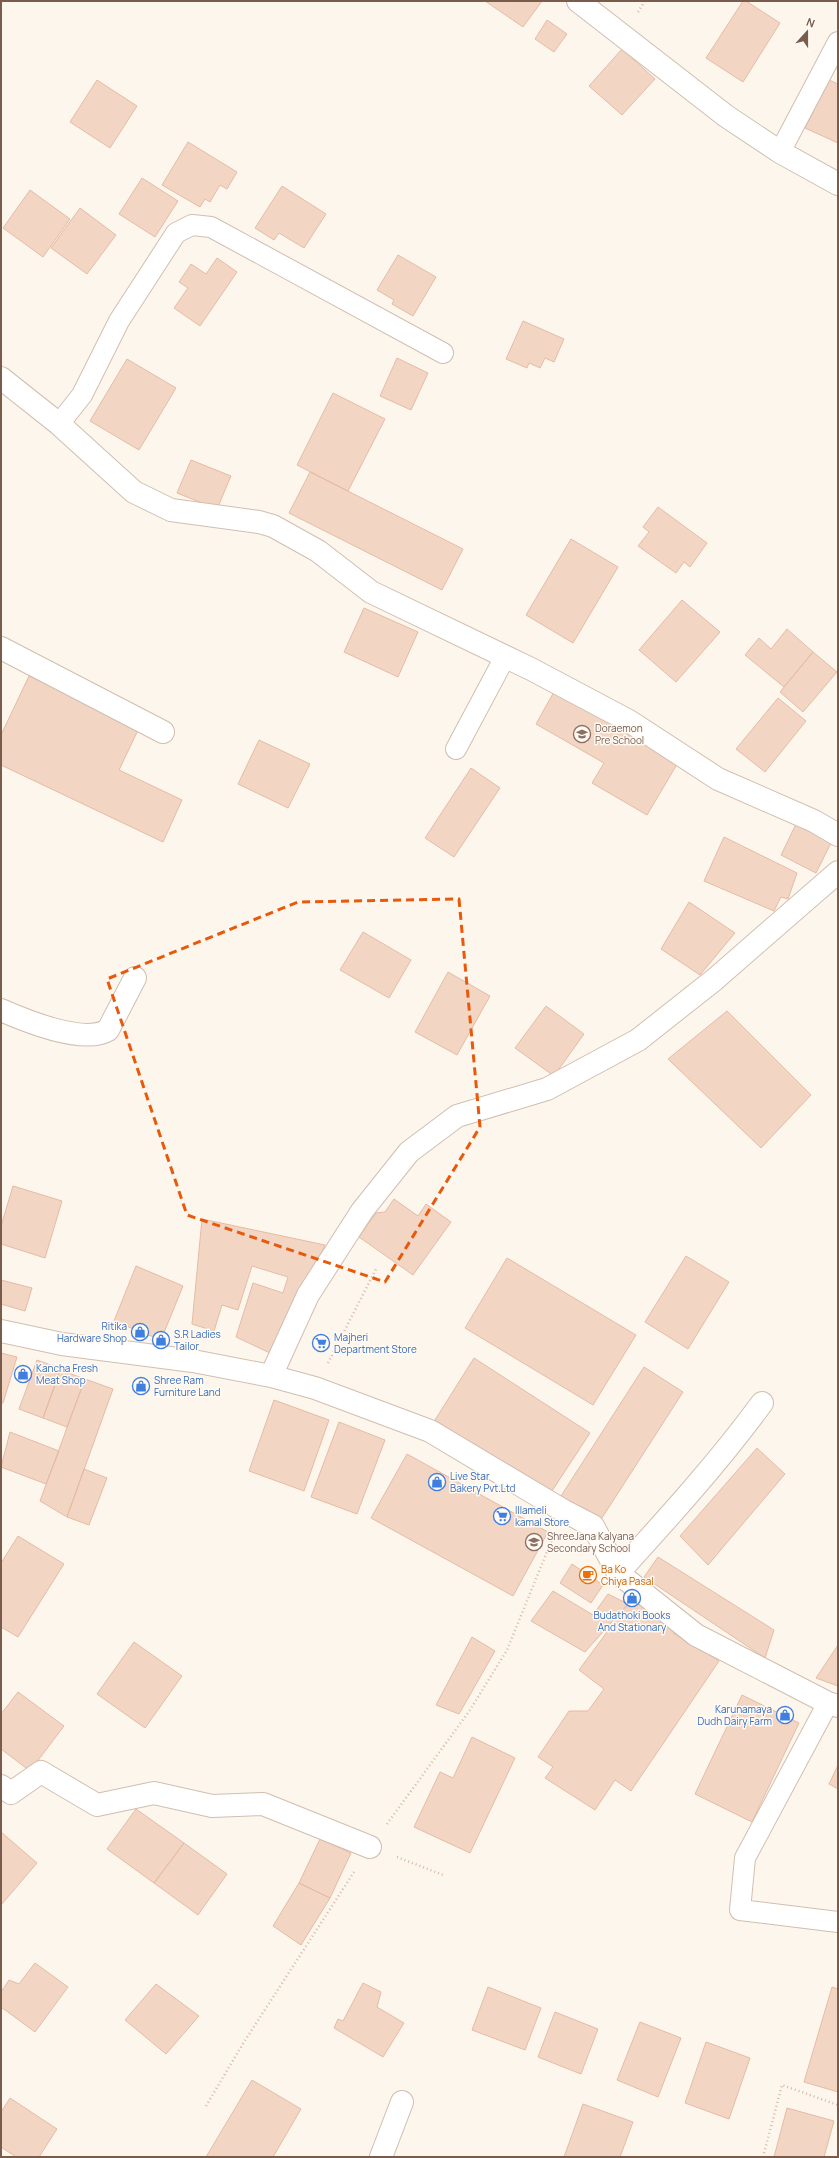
<svg xmlns="http://www.w3.org/2000/svg" width="839" height="2158" viewBox="0 0 839 2158" font-family="Manrope,sans-serif">
  <style>
    .building { fill: #f3d5c3; stroke: #e6bba3 }
    .lines { fill: none; stroke-linecap: round; stroke-linejoin: round }
    .lane-casing { stroke: #d1beb0; stroke-width: 22 }
    .street-casing { stroke: #d1beb0; stroke-width: 24 }
    .path { stroke: #d9b8a5; stroke-width: 2.5; stroke-dasharray: 1 3; stroke-linecap: butt }
    .lane { stroke: #fff; stroke-width: 20 }
    .street { stroke: #fff; stroke-width: 22 }
    .marked { fill: none; stroke: #e8590c; stroke-width: 3; stroke-dasharray: 8 5; stroke-linejoin: round }
    .labels { text-anchor: middle; stroke-width: 3; stroke-linejoin: round; paint-order: stroke }
    .education-label { font-size: 10px; fill: #785e54; stroke: #fffaf3; text-anchor: start }
    .shop-label { font-size: 10px; fill: #366cbe; stroke: #fffaf3; text-anchor: start }
    .food-label { font-size: 10px; fill: #c56008; stroke: #fffaf3; text-anchor: start }
  </style>
  <rect width="100%" height="100%" fill="#fdf6ec"/>
  <path class="building" d="M485,1H542L523,27Z
    M743,1H746L780,23L743,82L706,58Z
    M547,20L567,34L554,52L535,39Z
    M622,49L655,79L622,115L589,86Z
    M97,80L137,106L110,148L70,122Z
    M829,80L838,84V143L805,128Z
    M188,142L237,172L227,189L220,185L210,202L205,199L200,207L162,185Z
    M142,178L178,201L155,237L119,214Z
    M282,186L326,214L304,248L279,233L274,240L255,228Z
    M30,190L70,219L43,257L3,228Z
    M80,208L116,235L87,274L51,248Z
    M398,255L436,277L413,316L392,304L394,300L377,290Z
    M217,258L237,272L200,326L174,308L188,288L179,282L191,264L206,274Z
    M523,321L564,339L554,362L545,358L540,368L529,363L527,368L506,359Z
    M397,358L428,373L411,410L380,396Z
    M127,359L176,388L139,450L90,421Z
    M333,393L385,419L348,491L297,465Z
    M191,460L231,476L217,509L177,493Z
    M310,472L463,549L442,590L289,513Z
    M658,507L707,543L690,567L684,562L676,573L638,546L649,532L643,527Z
    M571,539L618,567L573,643L526,615Z
    M682,600L720,632L676,682L639,650Z
    M364,608L418,632L398,677L344,652Z
    M787,629L813,652L784,687L745,655L759,638L771,649Z
    M813,652L837,672L803,712L780,692Z
    M29,676L139,728L119,770L182,800L163,842L1,765V735Z
    M555,690L679,761L647,815L592,783L604,763L536,724Z
    M778,698L806,721L765,772L736,749Z
    M259,740L310,764L288,808L238,784Z
    M471,768L500,788L454,857L425,838Z
    M798,820L834,837L816,873L781,855Z
    M724,837L797,873L788,899L781,897L774,911L704,881Z
    M689,902L735,933L700,975L661,949Z
    M363,932L411,960L389,998L340,970Z
    M448,972L490,996L457,1055L415,1032Z
    M546,1006L584,1034L554,1076L515,1048Z
    M727,1011L811,1095L761,1148L668,1059Z
    M13,1186L62,1201L45,1258L1,1244V1226Z
    M394,1199L418,1216L426,1204L451,1222L413,1275L359,1237L376,1213L385,1212Z
    M202,1219L325,1245L305,1290L272,1354L236,1337L253,1283L283,1293L288,1277L252,1266L238,1310L222,1305L214,1331L192,1324Z
    M686,1256L729,1282L688,1349L645,1322Z
    M507,1258L636,1335L593,1405L465,1328Z
    M136,1266L183,1286L161,1340L114,1321Z
    M1,1280L32,1288L25,1311L1,1304Z
    M1,1353L17,1357L3,1403H1Z
    M474,1358L590,1433L550,1494L435,1420Z
    M37,1360L61,1369L43,1418L19,1409Z
    M644,1367L683,1392L600,1521L561,1496Z
    M60,1370L85,1379L67,1427L43,1418Z
    M85,1379L113,1389L67,1517L40,1501Z
    M274,1400L329,1420L304,1491L249,1471Z
    M339,1422L385,1440L357,1514L311,1497Z
    M10,1432L59,1451L46,1484L1,1467Z
    M757,1448L785,1474L708,1565L680,1536Z
    M407,1454L548,1532L513,1596L371,1518Z
    M84,1469L107,1478L89,1525L67,1517Z
    M18,1536L64,1564L18,1637L1,1627V1563Z
    M658,1557L774,1630L765,1658L644,1577Z
    M572,1564L603,1585L591,1603L560,1583Z
    M553,1591L593,1615L608,1594L628,1604L585,1652L531,1621Z
    M632,1598L676,1630L673,1633L719,1661L631,1791L615,1780L595,1810L545,1778L553,1767L538,1757L569,1711H588L604,1689L579,1670Z
    M472,1637L495,1651L459,1714L436,1705Z
    M134,1642L182,1676L145,1728L97,1694Z
    M838,1645V1686L816,1678Z
    M18,1692L64,1726L30,1771L1,1749V1714Z
    M742,1695L799,1723L752,1822L695,1794Z
    M472,1737L515,1758L470,1853L414,1827L440,1772L453,1778Z
    M838,1765V1789L829,1784Z
    M136,1809L184,1843L154,1883L107,1849Z
    M1,1832L37,1863L1,1905Z
    M320,1839L351,1853L330,1898L299,1883Z
    M184,1843L227,1874L198,1915L154,1883Z
    M299,1883L330,1898L301,1945L273,1926Z
    M35,1963L68,1987L35,2032L1,2007V1992L9,1980L19,1984Z
    M363,1983L381,1992L377,2007L404,2023L383,2057L334,2028L338,2019L343,2021Z
    M156,1984L199,2016L166,2054L125,2020Z
    M488,1987L541,2008L525,2050L472,2030Z
    M832,1987L838,1989V2092L804,2082Z
    M555,2012L598,2029L581,2074L538,2057Z
    M640,2022L681,2038L658,2097L617,2080Z
    M706,2042L750,2058L729,2119L685,2103Z
    M252,2080L301,2109L273,2157H206Z
    M10,2098L57,2129L39,2157H16L1,2147V2112Z
    M583,2104L633,2122L620,2157H564Z
    M787,2108L834,2121L824,2157H774Z"/>
  <g class="lines">
    <g class="lane-casing">
      <path id="lane" d="M780,152L838,42
        M59,424L82,395L119,321L176,233L192,225L211,227L443,353
        M456,749L505,657
        M828,1703L745,1858L740,1910L838,1922"/>
    </g>
    <g class="street-casing">
      <path id="street" d="M578,1L726,116L780,152L838,184
        M1,378L59,424L134,492L171,510L259,522L273,526L318,551L371,592L531,669L629,721L718,779L814,821L838,835
        M1,648L163,732
        M1,1010C26,1021 84,1045 108,1030L135,978
        M1,1331L62,1344L193,1361L271,1376L315,1388L430,1431L564,1511L593,1526L618,1573L696,1635L828,1703L838,1706
        M271,1376L308,1295L362,1211L409,1152L457,1116L547,1089L638,1040L714,980L838,872
        M618,1573C668,1518 718,1463 762,1403
        M1,1786L11,1793L41,1772L97,1805L154,1793L212,1806L263,1804L370,1847
        M381,2157L402,2102"/>
    </g>
    <path class="path" d="M638,12L645,1
      M328,1363L376,1269
      M387,1824L470,1710L507,1650L553,1537
      M397,1857L443,1875
      M206,2106L244,2042L354,1872
      M763,2157L782,2085L838,2105"/>
    <use href="#lane" class="lane"/>
    <use href="#street" class="street"/>
  </g>
  <path class="marked" d="M459,899L480,1127L385,1282L187,1215L107,979L298,902Z"/>
  <defs>
    <g id="school-ring" transform="scale(0.9)"><circle r="9.5" fill="#fffaf3" stroke="#8d6e63" stroke-width="1.5"/><path d="M0-5L7-2L0 1L-7-2ZM-4 1L0 2.5L4 1V4Q0 6-4 4Z" fill="#8d6e63"/></g>
    <g id="shop-ring" transform="scale(0.9)"><circle r="9.5" fill="#fffaf3" stroke="#3f7fe0" stroke-width="1.5"/><path d="M-5-2.5h2.3a2.7 3.5 0 0 1 5.4 0H5L5.5 6h-11ZM-1.5-2.5h3a1.5 2.3 0 0 0-3 0Z" fill="#3f7fe0"/></g>
    <g id="supermarket-ring" transform="scale(0.9)"><circle r="9.5" fill="#fffaf3" stroke="#3f7fe0" stroke-width="1.5"/><path d="M-6-5.5h2.5l.6 2H6L4.5 2H-2.5L-4.4-4H-6ZM-1.5 3.2a1.3 1.3 0 1 0 .1 0ZM3 3.2a1.3 1.3 0 1 0 .1 0Z" fill="#3f7fe0"/></g>
    <g id="university-ring" transform="scale(0.9)"><circle r="9.5" fill="#fffaf3" stroke="#8d6e63" stroke-width="1.5"/><path d="M0-5L7-2L0 1L-7-2ZM-4 1L0 2.5L4 1V4Q0 6-4 4Z" fill="#8d6e63"/></g>
    <g id="cafe-ring" transform="scale(0.9)"><circle r="9.5" fill="#fffaf3" stroke="#e8710a" stroke-width="1.5"/><path d="M-5.5-4.5H6V0H3Q3 3.5 0 3.5H-2.5Q-5.5 3.5-5.5 0ZM3-3.2v2h1.7v-2ZM-6 4.5H4V6H-6Z" fill="#e8710a"/></g>
  </defs>
  <g fill-rule="evenodd">
    <use href="#school-ring" x="582" y="734"/>
    <use href="#shop-ring" x="140" y="1332"/>
    <use href="#shop-ring" x="161" y="1340"/>
    <use href="#supermarket-ring" x="321" y="1343"/>
    <use href="#shop-ring" x="23" y="1374"/>
    <use href="#shop-ring" x="141" y="1386"/>
    <use href="#shop-ring" x="437" y="1482"/>
    <use href="#supermarket-ring" x="502" y="1516"/>
    <use href="#university-ring" x="534" y="1542"/>
    <use href="#cafe-ring" x="588" y="1575"/>
    <use href="#shop-ring" x="632" y="1598"/>
    <use href="#shop-ring" x="785" y="1715"/>
  </g>
  <g class="labels">
    <g class="education-label">
      <text x="595" y="732">Doraemon<tspan x="595" dy="12">Pre School</tspan></text>
      <text x="547" y="1540">ShreeJana Kalyana<tspan x="547" dy="12">Secondary School</tspan></text>
    </g>
    <g class="shop-label">
      <text x="127" y="1330" text-anchor="end">Ritika<tspan x="127" dy="12">Hardware Shop</tspan></text>
      <text x="174" y="1338">S.R Ladies<tspan x="174" dy="12">Tailor</tspan></text>
      <text x="334" y="1341">Majheri<tspan x="334" dy="12">Department Store</tspan></text>
      <text x="36" y="1372">Kancha Fresh<tspan x="36" dy="12">Meat Shop</tspan></text>
      <text x="154" y="1384">Shree Ram<tspan x="154" dy="12">Furniture Land</tspan></text>
      <text x="450" y="1480">Live Star<tspan x="450" dy="12">Bakery Pvt.Ltd</tspan></text>
      <text x="515" y="1514">Illameli<tspan x="515" dy="12">kamal Store</tspan></text>
      <text x="632" y="1619" text-anchor="middle">Budathoki Books<tspan x="632" dy="12">And Stationary</tspan></text>
      <text x="772" y="1713" text-anchor="end">Karunamaya<tspan x="772" dy="12">Dudh Dairy Farm</tspan></text>
    </g>
    <g class="food-label">
      <text x="601" y="1573">Ba Ko<tspan x="601" dy="12">Chiya Pasal</tspan></text>
    </g>
  </g>
  <rect width="839" height="2158" fill="none" stroke="#7a5c4d" stroke-width="4"/>
  <g transform="translate(807 32) rotate(21)" stroke="#fffaf3" stroke-width="3" paint-order="stroke">
  <path d="M0-3L7 15L0 10L-7 15Z" fill="#7a5c4d"/>
  <text y="-6" font-size="11" font-weight="bold" text-anchor="middle" fill="#7a5c4d">N</text>
  </g>
</svg>
